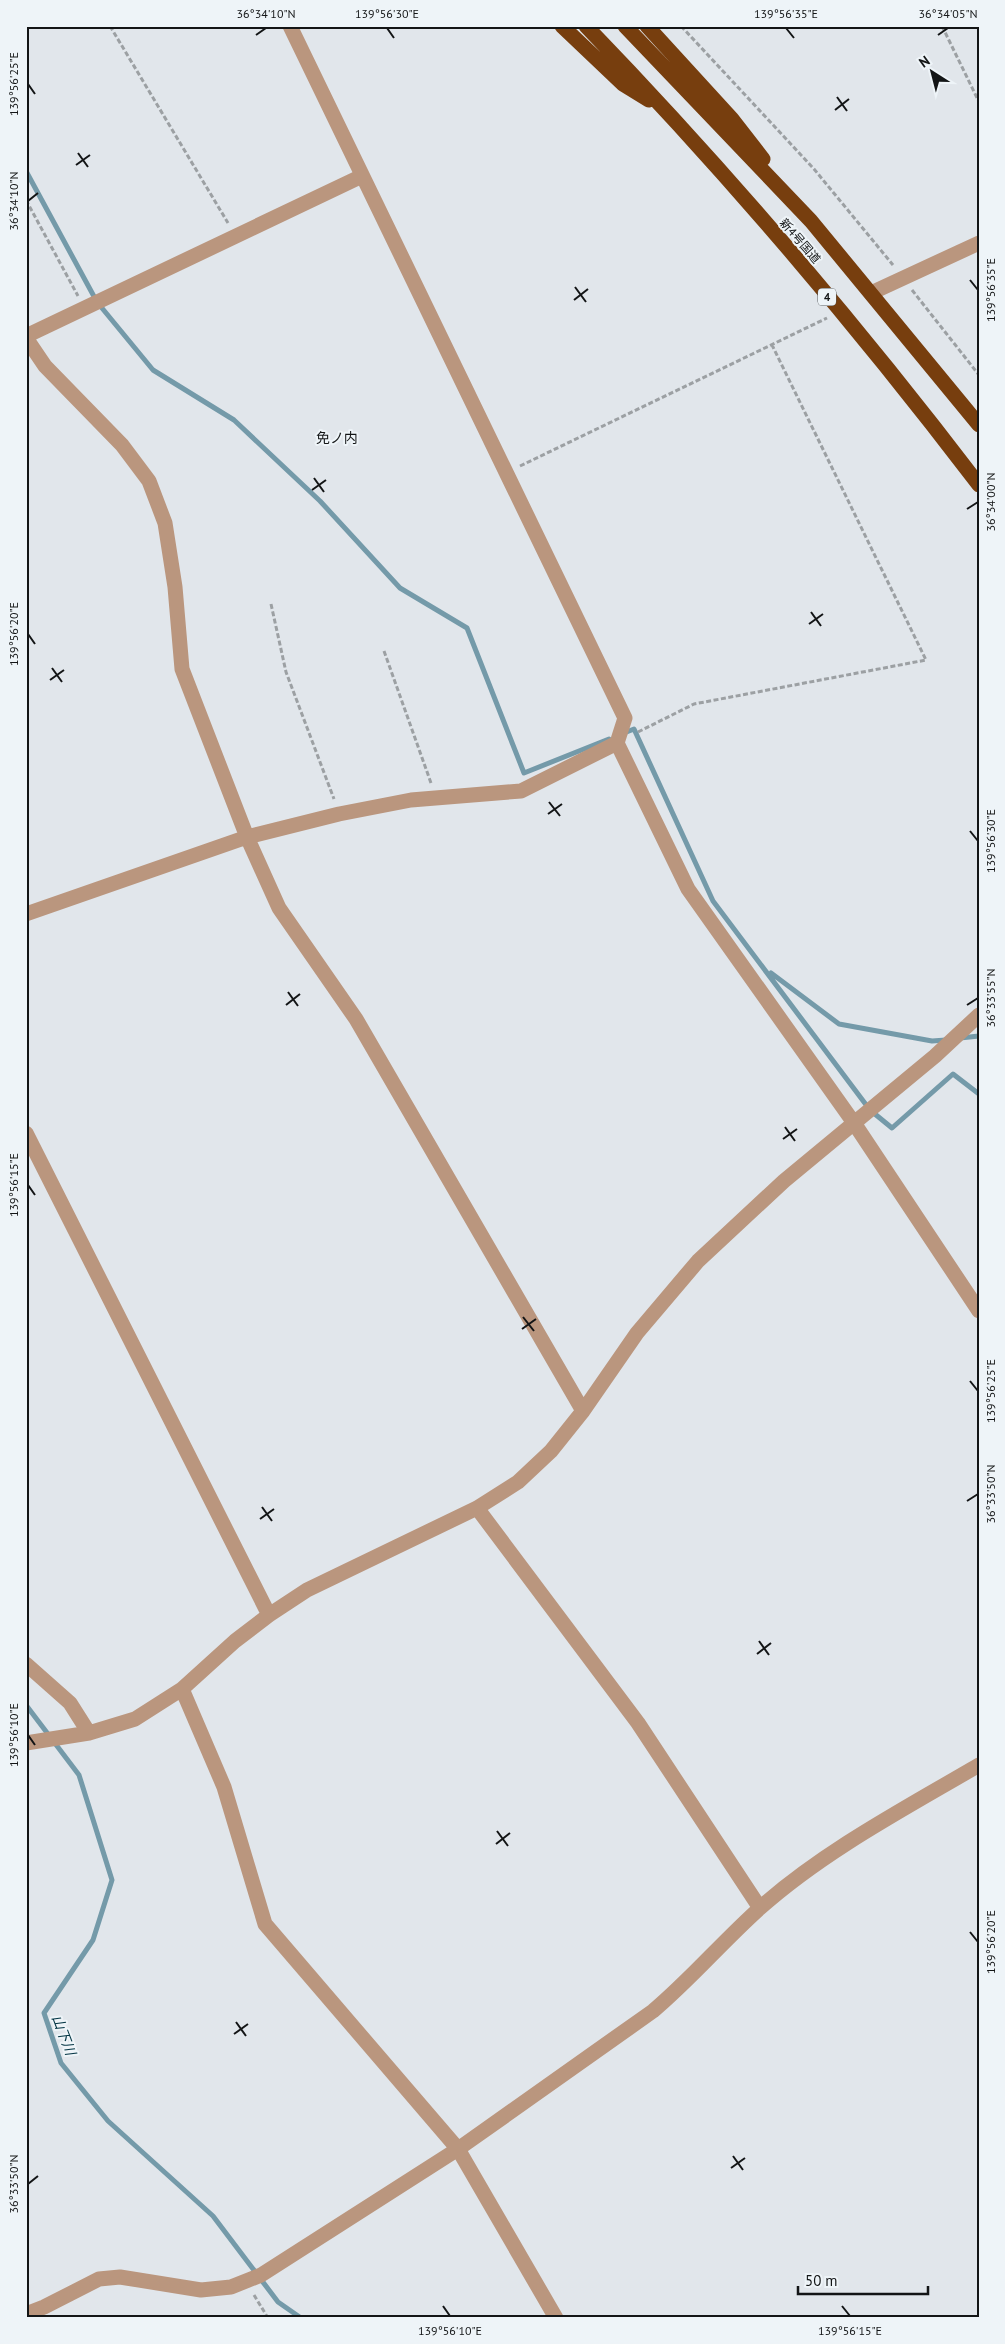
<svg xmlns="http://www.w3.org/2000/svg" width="1005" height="2344" viewBox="0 0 1005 2344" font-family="'PT Sans','Noto Sans JP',sans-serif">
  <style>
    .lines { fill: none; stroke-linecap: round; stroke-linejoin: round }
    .stream { stroke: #749aa9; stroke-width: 5 }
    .path { stroke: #9ca0a3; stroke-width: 3; stroke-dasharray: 5 2.5; stroke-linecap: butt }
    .minor { stroke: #ba967e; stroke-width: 15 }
    .highway { stroke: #773e0e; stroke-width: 15 }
    .ticks { fill: none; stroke: #131516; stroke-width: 2 }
    .labels { text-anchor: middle; stroke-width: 4; stroke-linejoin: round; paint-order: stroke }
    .shield { fill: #eef4f8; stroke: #55585a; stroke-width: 1 }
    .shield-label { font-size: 11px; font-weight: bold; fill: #131516 }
    .street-label { font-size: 12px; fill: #131516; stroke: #eef4f8 }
    .neighbourhood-label { font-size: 14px; fill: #131516; stroke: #eef4f8 }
    .water-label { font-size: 14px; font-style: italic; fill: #023443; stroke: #eef4f8 }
    .neatline { fill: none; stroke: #131516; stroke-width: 2 }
    .ticks-label { font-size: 12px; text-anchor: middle; fill: #131516 }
  </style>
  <rect width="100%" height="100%" fill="#e1e6eb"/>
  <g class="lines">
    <path class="stream" d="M26,171L97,302L153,370L234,420L320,501L400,588L467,628L524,773L609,739
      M624,733L634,729L713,901L870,1110L892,1128L953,1074L979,1094
      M771,973L839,1024L932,1041L946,1040
      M960,1038L979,1036
      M26,1705L79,1775L112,1880L93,1940L44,2013L61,2063L108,2121L213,2216L278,2302L301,2318"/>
    <path class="path" d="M110,26L228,223
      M681,26L814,169L893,265
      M942,26L979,102
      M26,200L78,296
      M912,290L979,375
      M520,466L827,318
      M271,604L286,672L334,799
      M384,651L431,783
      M638,732L694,704L926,660L772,345
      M254,2295L268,2318"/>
    <path class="minor" d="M290,26L625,718L617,743L688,889L854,1123L979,1311
      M871,293L979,243
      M26,336L362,176
      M26,338L45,366L122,445L149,481L165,523L175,587L182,669L247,837L279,908L356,1019L583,1411
      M26,914L247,837L339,814L411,800L521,791L617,743
      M26,1133L269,1615
      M477,1508L638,1723L760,1908
      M26,1664L70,1703L89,1733
      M182,1689L224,1787L265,1924L458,2149L556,2318
      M26,1743L89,1733L135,1719L182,1689L235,1641L269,1615L307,1590L477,1508L518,1482L551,1451L583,1411L637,1333L698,1261L784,1181L935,1056L979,1015
      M26,2314L44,2307L99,2279L120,2277L201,2290L231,2287L261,2275L458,2149L653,2011C691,1979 723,1941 760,1908C824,1851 904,1809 979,1765"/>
    <path class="highway" d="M562,26L623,84L649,100
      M586,26C726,171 857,325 979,485
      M625,26L811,221L979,425
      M647,26L732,119L763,159"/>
  </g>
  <path class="ticks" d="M387,28L394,38M786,28L794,38M256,35L266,28M938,35L948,28M28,84L35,94M837,97L847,111M835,110L849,99M78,153L88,167M76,165L90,155M28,201L38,193M970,280L978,290M575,287L586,302M574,300L588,289M314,478L324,492M312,490L326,480M967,509L978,502M811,612L821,626M809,624L823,614M28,634L35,644M52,668L62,682M50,680L64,670M549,802L560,816M548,814L562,804M970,831L978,841M288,992L298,1006M286,1005L300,994M967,1005L978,998M785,1127L795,1141M783,1139L797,1129M28,1185L35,1195M523,1317L534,1331M522,1329L536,1319M970,1381L978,1391M967,1501L978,1494M262,1507L272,1521M260,1519L274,1509M759,1641L769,1655M757,1654L771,1643M28,1735L35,1745M497,1831L508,1846M496,1844L510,1833M970,1932L978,1942M236,2022L246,2036M234,2034L248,2024M733,2156L743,2170M731,2168L745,2158M28,2184L38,2176M443,2306L450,2316M842,2306L850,2316"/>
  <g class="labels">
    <rect class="shield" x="818" y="288.5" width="18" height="17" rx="4"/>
    <g class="shield-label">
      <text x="827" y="301">4</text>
    </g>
    <g class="street-label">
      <text transform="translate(800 241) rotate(49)" y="4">新4号国道</text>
    </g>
    <g class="neighbourhood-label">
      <text x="337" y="443">免ノ内</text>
    </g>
    <g class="water-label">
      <text transform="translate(64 2035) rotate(69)" y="5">山下川</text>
    </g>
  </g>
  <rect width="1005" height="2344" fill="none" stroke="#eef4f8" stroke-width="55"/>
  <g transform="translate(932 72) rotate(324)" stroke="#eef4f8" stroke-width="4" paint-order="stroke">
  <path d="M0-4L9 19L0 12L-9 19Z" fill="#131516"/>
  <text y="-8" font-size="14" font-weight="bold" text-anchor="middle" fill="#131516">N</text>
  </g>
  <path d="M798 2286v8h130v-8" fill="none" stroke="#131516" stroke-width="2.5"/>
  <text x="805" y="2286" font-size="15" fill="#131516" stroke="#eef4f8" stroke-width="4" paint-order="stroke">50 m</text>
  <rect x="28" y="28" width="950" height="2288" class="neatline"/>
  <g class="ticks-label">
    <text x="266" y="18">36°34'10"N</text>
    <text x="387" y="18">139°56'30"E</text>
    <text x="786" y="18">139°56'35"E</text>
    <text x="948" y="18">36°34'05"N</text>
    <text transform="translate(14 84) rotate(-90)" y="4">139°56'25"E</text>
    <text transform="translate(14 201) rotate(-90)" y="4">36°34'10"N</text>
    <text transform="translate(991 290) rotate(-90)" y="4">139°56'35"E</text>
    <text transform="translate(991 502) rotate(-90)" y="4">36°34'00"N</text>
    <text transform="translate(14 634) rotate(-90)" y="4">139°56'20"E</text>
    <text transform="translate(991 841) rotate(-90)" y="4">139°56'30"E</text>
    <text transform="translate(991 998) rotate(-90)" y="4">36°33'55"N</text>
    <text transform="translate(14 1185) rotate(-90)" y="4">139°56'15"E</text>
    <text transform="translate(991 1391) rotate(-90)" y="4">139°56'25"E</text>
    <text transform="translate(991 1494) rotate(-90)" y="4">36°33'50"N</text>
    <text transform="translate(14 1735) rotate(-90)" y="4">139°56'10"E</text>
    <text transform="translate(991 1942) rotate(-90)" y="4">139°56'20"E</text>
    <text transform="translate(14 2184) rotate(-90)" y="4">36°33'50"N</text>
    <text x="450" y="2335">139°56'10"E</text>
    <text x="850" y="2335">139°56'15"E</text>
  </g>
</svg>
